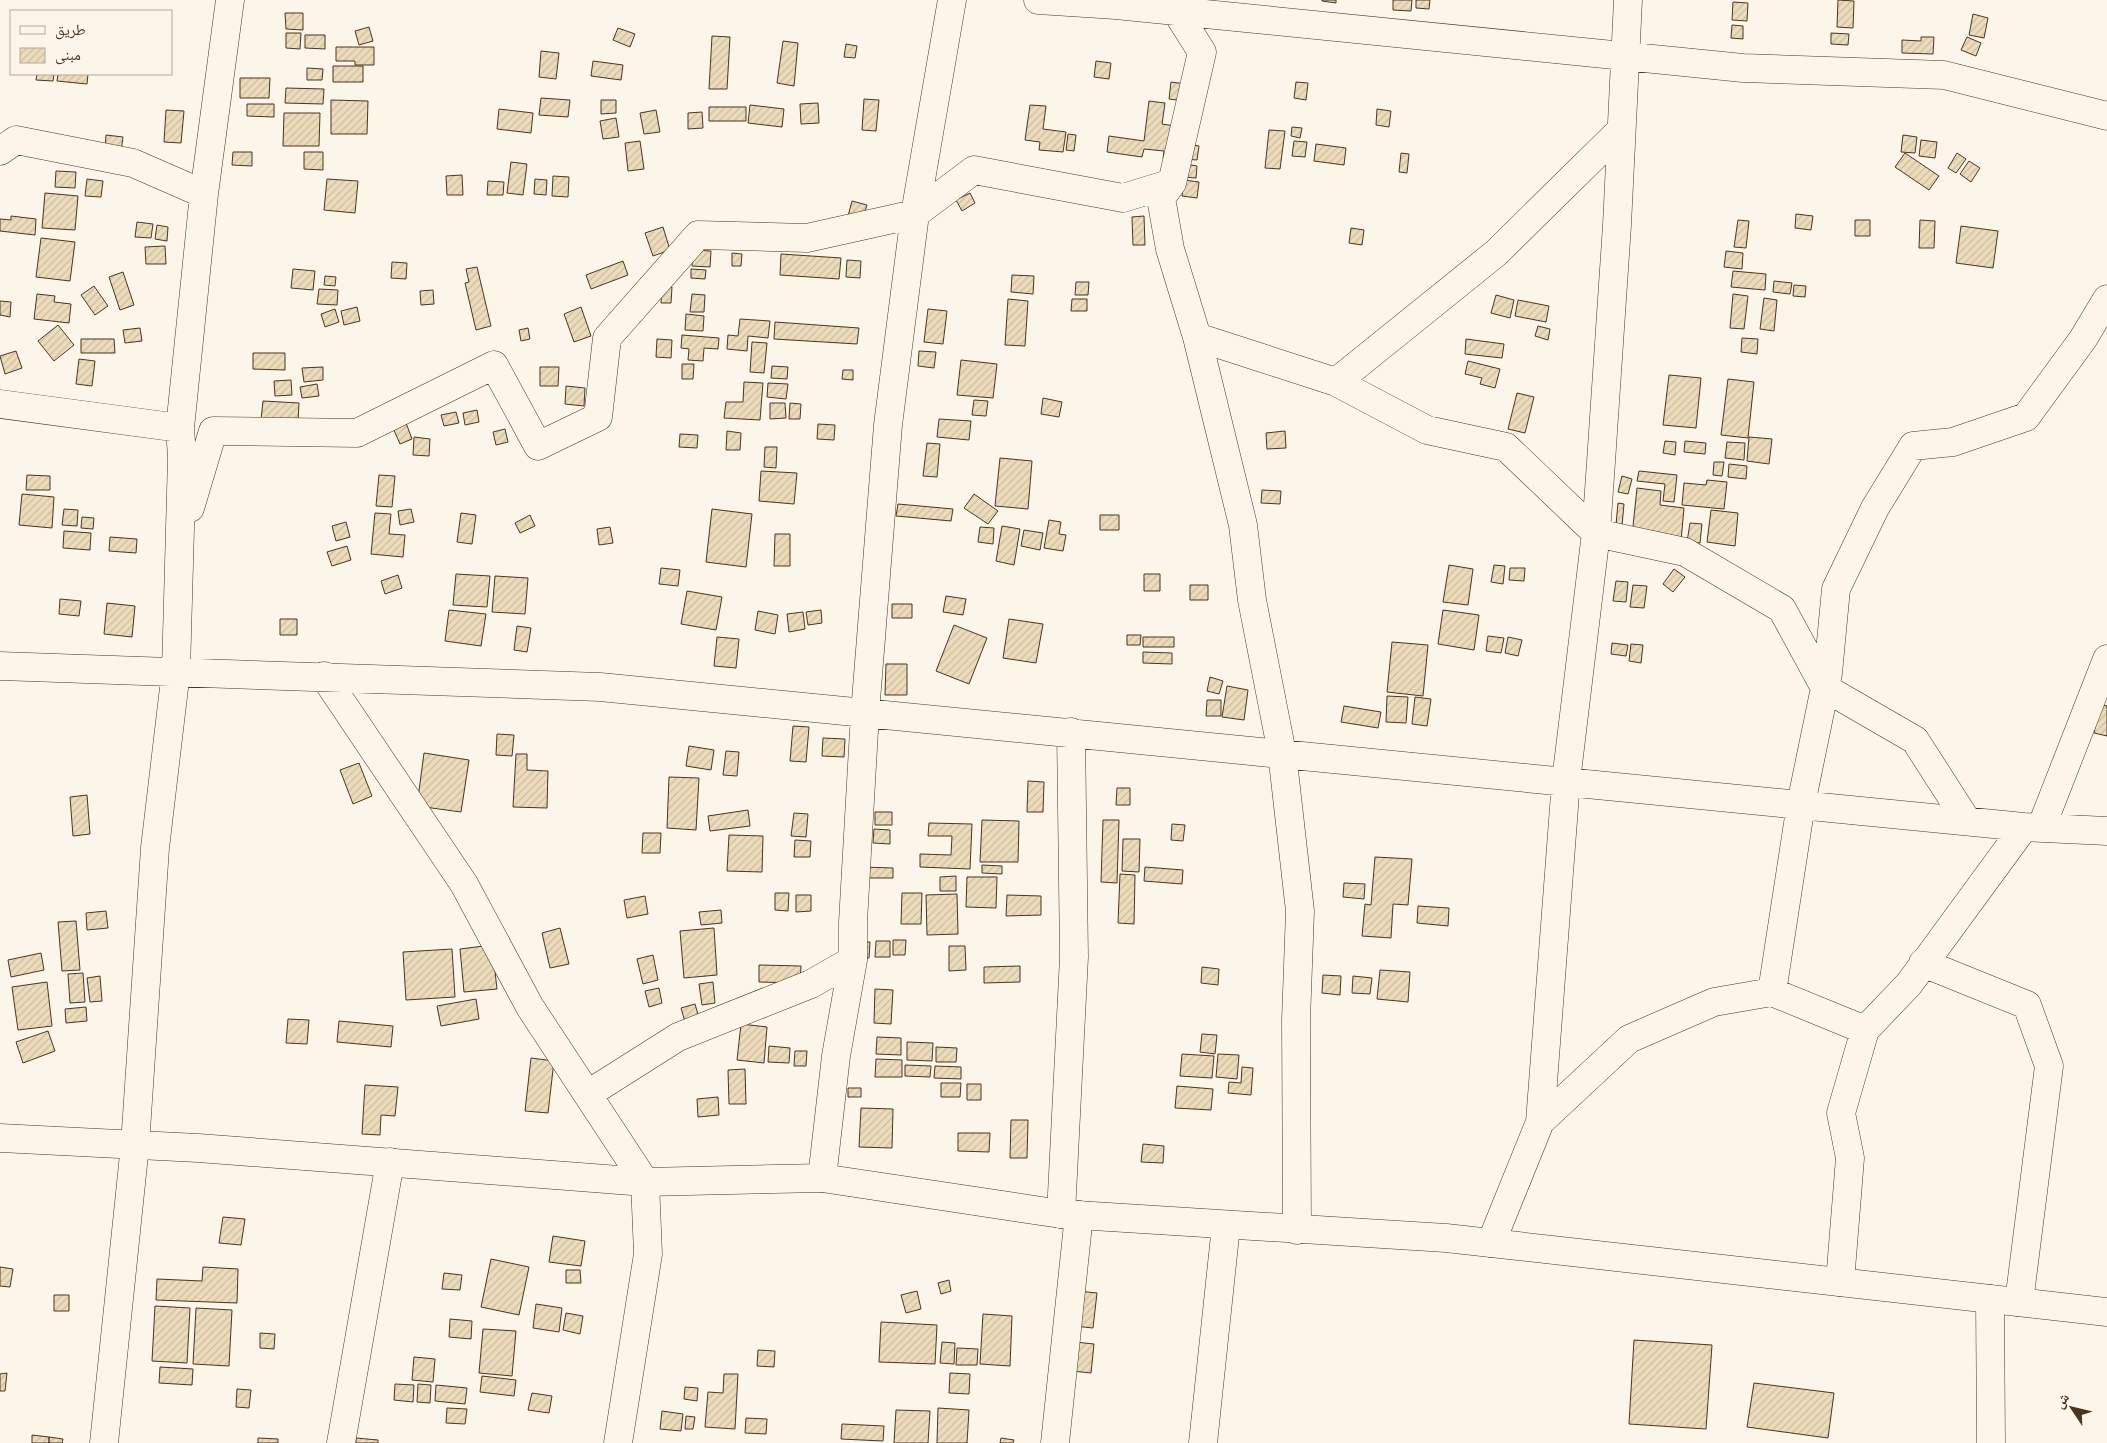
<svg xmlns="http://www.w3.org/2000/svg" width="2107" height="1443" viewBox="0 0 2107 1443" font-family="'Public Sans','Noto Naskh Arabic',sans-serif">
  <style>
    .building { fill: url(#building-hatch); stroke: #4a3520 }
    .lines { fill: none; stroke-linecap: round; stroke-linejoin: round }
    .minor-casing { stroke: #4a3520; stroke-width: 29 }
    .major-casing { stroke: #4a3520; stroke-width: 29 }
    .minor { stroke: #fbf6e9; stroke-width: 28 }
    .major { stroke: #fbf6e9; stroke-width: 28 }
  </style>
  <defs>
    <pattern id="building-hatch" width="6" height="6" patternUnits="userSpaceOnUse" patternTransform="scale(1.25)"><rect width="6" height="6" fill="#ecdcbc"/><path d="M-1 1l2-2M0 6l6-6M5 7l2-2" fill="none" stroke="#ccbda1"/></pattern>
  </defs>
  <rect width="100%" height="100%" fill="#fbf6e9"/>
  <path class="building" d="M1322,0H1336V3L1322,1Z
    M1393,0H1412L1411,11L1393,10Z
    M1416,0H1430L1429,9L1416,8Z
    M1838,0L1854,1L1853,28L1837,27Z
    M1733,2L1748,3L1747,21L1732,20Z
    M285,13H303V30L286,29Z
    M1973,14L1988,18L1984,38L1969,35Z
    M1732,25L1743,26V39L1731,38Z
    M369,27L373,41L359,45L355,31Z
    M618,28L635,34L630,47L613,40Z
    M286,33H301L300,49L286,48Z
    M1831,33L1849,34L1848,45L1831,44Z
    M305,35H325V49L305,48Z
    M712,36L730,37L727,89H709Z
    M1921,37H1934L1933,54L1902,53V40L1921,41Z
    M1967,37L1981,43L1976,56L1961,50Z
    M783,41L798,43L794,86L777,83Z
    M846,44L857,46L855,58L844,57Z
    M336,47H374V65H355V61H336Z
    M541,51L559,53L556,79L539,77Z
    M593,61L623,65L621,80L591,76Z
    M1096,61L1111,63L1109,79L1094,77Z
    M333,66H363V82H333Z
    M307,68L323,69L322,80H307Z
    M37,74H54L53,81L36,80Z
    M58,74H88L87,84L57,81Z
    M240,78H270L269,98H240Z
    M1171,82L1186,84L1184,101L1169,99Z
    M1296,82L1308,83L1306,100L1294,98Z
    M286,88L324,89L323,104L285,103Z
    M541,98L570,100L568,117L539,115Z
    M864,99L879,100L876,131L862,130Z
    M331,100L368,101L367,134H331Z
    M601,100H616V113L601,114Z
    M1149,101L1165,103L1162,124L1181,127L1176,161L1163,159L1164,151L1144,149L1142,157L1107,152L1109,136L1144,141Z
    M818,103L819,123L801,124L800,104Z
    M247,104H274V117L247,116Z
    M750,105L784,109L782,127L748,123Z
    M1030,105L1046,106L1043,129L1066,132L1063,152L1039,150L1040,142L1025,140Z
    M709,107H746V121H709Z
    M499,109L533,113L531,133L497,129Z
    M1377,109L1391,111L1389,127L1376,125Z
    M166,110L184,111L181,143L164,142Z
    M656,110L660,132L644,134L640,113Z
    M702,112L703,128L688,129V113Z
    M284,113H320L319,146H283Z
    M616,118L619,137L603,139L600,121Z
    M1292,127L1302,128L1300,138L1291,136Z
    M1269,130L1285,131L1280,169L1265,168Z
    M1068,134L1076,135L1074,151L1066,150Z
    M106,135L123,137L121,152L105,151Z
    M1903,135L1917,137L1915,153L1901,152Z
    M1921,140L1937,142L1935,158L1919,156Z
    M640,141L644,169L628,171L625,143Z
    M1294,141L1307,142L1305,157L1292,156Z
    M1185,144L1199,146L1197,160L1184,159Z
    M1316,144L1346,148L1344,165L1314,161Z
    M233,152H252V166L232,165Z
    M304,152H323V170L304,169Z
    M1401,153L1409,154L1407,173L1399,172Z
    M1905,153L1939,176L1929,190L1895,167Z
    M1957,153L1966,159L1956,173L1948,168Z
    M1969,161L1980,168L1971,182L1960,174Z
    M511,162L527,164L523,195L507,193Z
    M1185,164L1197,166L1196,178L1184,177Z
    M56,171L76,172L75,188L55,187Z
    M462,175L463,195H447L446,176Z
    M553,176L569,177L568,197L552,196Z
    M87,179L103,181L101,197L85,196Z
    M327,179L358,181L355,213L324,210Z
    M535,179L547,180L546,195L534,194Z
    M1184,180L1199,182L1197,198L1182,196Z
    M488,181L504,182L503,195H487Z
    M45,193L78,196L75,230L42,228Z
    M970,193L975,203L962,211L956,200Z
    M852,201L867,205L862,221L848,216Z
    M1796,214L1813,216L1811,230L1795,228Z
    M11,216L36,219L35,235L0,231V219L11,220Z
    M1144,216L1145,245H1133L1132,217Z
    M1738,220L1749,221L1746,248L1734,247Z
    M1855,220H1870V236H1855Z
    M1920,220L1935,221L1934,248H1919Z
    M137,222L153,224L151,238L135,237Z
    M157,225L168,227L167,241L155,239Z
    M1961,226L1998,231L1993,268L1956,263Z
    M663,227L670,250L653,256L645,233Z
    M1351,228L1364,230L1362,245L1349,243Z
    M41,238L75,242L70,281L36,277Z
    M165,246L166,264H146L145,247Z
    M693,250L711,251L710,267L692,266Z
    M1726,251L1743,253L1742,269L1724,267Z
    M732,253L742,254L741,266H732Z
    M781,254L841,258L839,279L780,275Z
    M847,260L861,261L860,278L846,277Z
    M623,261L628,275L591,289L586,275Z
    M392,262L407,263L406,279L391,278Z
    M477,267L491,326L476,330L465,283L469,282L466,269Z
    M293,269L315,271L313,290L291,288Z
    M691,269L706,270L705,279L691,278Z
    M1733,271L1766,274L1765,290L1731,287Z
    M123,272L134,305L120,310L109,277Z
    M1012,275L1034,276L1033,294L1011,292Z
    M325,276L336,277L335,286L324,285Z
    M1774,281L1792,283L1790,294L1773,292Z
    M1076,282H1089L1088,295H1075Z
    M1794,285L1806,286L1805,297L1793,296Z
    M94,286L108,306L95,315L81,295Z
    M662,286L672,287L671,303H661Z
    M319,289L338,290L337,305L317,304Z
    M433,290L434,304L421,305L420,291Z
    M37,294L55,296L54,302L71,304L69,323L34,319Z
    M692,294L705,295L704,312H690Z
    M1733,294L1748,296L1744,329L1730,328Z
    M1496,295L1514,300L1510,318L1491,313Z
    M1764,298L1777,300L1774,331L1760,329Z
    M1008,299L1028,301L1025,346L1005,345Z
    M1072,299H1087V311H1071Z
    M1518,300L1549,306L1546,322L1515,316Z
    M0,301L11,302L10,317L0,315Z
    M357,307L360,321L344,325L341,311Z
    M581,307L591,336L574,342L564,314Z
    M335,309L339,322L325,327L321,314Z
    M928,309L947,311L943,344L924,342Z
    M686,314L704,316L703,331L685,330Z
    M740,319L770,321L768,338L748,336L747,351L727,349L728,335L738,336Z
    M775,322L859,328L857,344L774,339Z
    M58,325L74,345L54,361L38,341Z
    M1538,326L1550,329L1548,340L1535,336Z
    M140,328L142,341L125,343L123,330Z
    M528,328L530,339L521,341L519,330Z
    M682,335L719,338L718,349L704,348L703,361L688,360L689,349L681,348Z
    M1742,338L1758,339L1757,354L1741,352Z
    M81,339H114L115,353H81Z
    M657,339L672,340L671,358L656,357Z
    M1466,339L1504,344L1502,358L1465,354Z
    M752,342L767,343L764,373L750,372Z
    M16,351L22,368L5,374L0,356Z
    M919,351L936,352L934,368L918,366Z
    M253,353H285V370L253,369Z
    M79,359L95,361L92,386L76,384Z
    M961,360L997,364L993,398L957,395Z
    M1468,361L1500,369L1495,388L1480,384L1482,378L1465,374Z
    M682,364H694L693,379H682Z
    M772,366L788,367L787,379L771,378Z
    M323,367V380L304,382L302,368Z
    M540,367H559L558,386H540Z
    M843,370H853V380L842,379Z
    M1669,375L1701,378L1696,428L1663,425Z
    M1728,379L1754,382L1748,438L1721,435Z
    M291,380L292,395L275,396L274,381Z
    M744,382L763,383L760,420L724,418L726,402H743Z
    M768,383L788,384L786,399L767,397Z
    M317,384L319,396L302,398L300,387Z
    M566,386L585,388L584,406L565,404Z
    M1517,393L1534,397L1525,433L1508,429Z
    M1043,398L1062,402L1059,417L1041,414Z
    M974,400L988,401L986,416L972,415Z
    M263,401L299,403L298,422L261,420Z
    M770,403H785L786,418L770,419Z
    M790,403L801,404L800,419H789Z
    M477,410L479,422L465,425L463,413Z
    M456,412L459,423L444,426L441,415Z
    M939,419L971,421L969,440L937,437Z
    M406,423L412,439L400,444L393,428Z
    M818,424L835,425L834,440L817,439Z
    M505,429L508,442L496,445L493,432Z
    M727,431L741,433L740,450H726Z
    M1285,431L1286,448L1267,449L1266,433Z
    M680,434L698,435L697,448L679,447Z
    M414,437L430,439L429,456L413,455Z
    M1749,437L1772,439L1769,464L1747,461Z
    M1665,441L1676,442L1675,455L1663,453Z
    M1685,441L1706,443L1705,454L1684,452Z
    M1727,442L1745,443L1744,460L1725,458Z
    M927,443L940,444L937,477L923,476Z
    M765,447H777L776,468L764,467Z
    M1000,458L1032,461L1028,509L995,506Z
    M1714,462H1724L1722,476L1713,475Z
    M1729,464L1747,466L1746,479L1728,477Z
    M761,471L797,473L794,504L759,501Z
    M1639,471L1677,475L1674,502L1663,501L1665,484L1637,481Z
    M27,475L50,476V490H26Z
    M379,475L395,476L392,507L376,506Z
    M1622,476L1632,479L1628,494L1618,492Z
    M1707,480L1727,482L1724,509L1682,505L1684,483L1706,485Z
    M1637,488L1661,491L1660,505L1684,508L1681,541L1632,536Z
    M1262,490L1281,491L1280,504L1261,503Z
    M22,494L54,497L52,528L19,525Z
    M974,494L998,511L988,524L964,508Z
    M1618,503L1624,504L1622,526L1616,525Z
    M898,504L953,509L951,521L896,516Z
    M64,509L78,510L77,526L62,525Z
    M411,509L414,522L400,525L398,511Z
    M712,509L752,514L746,567L706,562Z
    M1711,510L1738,513L1735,546L1707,542Z
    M375,513L391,514L389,534L405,535L403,557L371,554Z
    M461,513L476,515L472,544L457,542Z
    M530,515L535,526L520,533L515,523Z
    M1100,515H1119V530H1100Z
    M82,517L94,518L93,529L81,528Z
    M1049,520L1061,522L1059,534L1066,535L1063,551L1044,548Z
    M346,522L350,537L336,541L332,526Z
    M1690,523L1702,524L1700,543L1687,542Z
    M1002,526L1020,529L1014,565L996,561Z
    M610,527L613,543L599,545L597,529Z
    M980,527L994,528L993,544L978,542Z
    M1024,530L1043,533L1040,550L1021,546Z
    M64,531L91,533L90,550L63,548Z
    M775,534H790V566H774Z
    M110,537L137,539L136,553L109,551Z
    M347,546L351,560L332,566L327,552Z
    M1449,565L1473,569L1468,605L1443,602Z
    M1494,565L1505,566L1503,584L1491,582Z
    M661,568L680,570L678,586L659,584Z
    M1510,568H1525L1524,581L1509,580Z
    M1674,569L1685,577L1673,592L1663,584Z
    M456,574L490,576L487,607L453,605Z
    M1144,574H1160V591H1144Z
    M398,575L402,588L385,594L381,581Z
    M495,576L528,578L525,614L492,612Z
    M1616,581L1628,582L1626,602L1613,601Z
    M1190,585H1208V600H1190Z
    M1633,585L1647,586L1644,608L1630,607Z
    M687,591L722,597L716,630L681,624Z
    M946,596L966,599L963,615L943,612Z
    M60,599L81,601L79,616L59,614Z
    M107,603L135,606L132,637L104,634Z
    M892,604H912V618H892Z
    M449,610L486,614L481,646L445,641Z
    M821,610L822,623L808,625L806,612Z
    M1443,610L1479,615L1474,650L1438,644Z
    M758,611L778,615L775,634L755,630Z
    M803,612L805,629L789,632L787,614Z
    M280,619H297V635H280Z
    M1009,619L1043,624L1036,663L1003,658Z
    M954,625L987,638L969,684L936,671Z
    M517,626L531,628L527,652L514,650Z
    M1127,635H1141L1140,645H1127Z
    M1488,636L1504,638L1501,653L1486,651Z
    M717,637L739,639L736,668L714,666Z
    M1143,637H1174V647H1143Z
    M1508,637L1522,640L1518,656L1505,653Z
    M1392,642L1428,645L1423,696L1387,692Z
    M1612,643L1628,645L1626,656L1611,654Z
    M1631,644L1643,645L1641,663L1629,661Z
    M1143,652L1172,653V664L1143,663Z
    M886,664H907V695H885Z
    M1210,677L1223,681L1219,694L1207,691Z
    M1227,686L1248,690L1244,720L1222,717Z
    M1387,696L1408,697L1406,723L1386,722Z
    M1415,697L1431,699L1427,726L1412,724Z
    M1207,700H1221V716H1206Z
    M2099,704L2107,706V736L2094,733Z
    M1344,706L1381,712L1378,728L1341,722Z
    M793,726L809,727L806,762L790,761Z
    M497,734L514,735L512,756L496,755Z
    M823,738L845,739L844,757L822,756Z
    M689,746L714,750L711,770L686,766Z
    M726,751L739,752L737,776L723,775Z
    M424,753L469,760L461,812L417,806Z
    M516,754H527V770L548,771L547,808L513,807Z
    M359,763L372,796L353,804L340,770Z
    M669,777L699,778L696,830L667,828Z
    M1028,781L1044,782L1043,812H1027Z
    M1117,788H1130V805H1116Z
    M87,795L90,834L73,836L70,797Z
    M748,810L750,826L710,831L708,816Z
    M875,812H892V825H875Z
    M794,813L808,814L806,837L791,836Z
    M982,820L1019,821L1018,862H980Z
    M1103,820H1119L1117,883L1101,882Z
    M929,823L972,824L970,869L920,867V854L951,855L952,836H928Z
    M1172,824L1185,825L1183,841L1171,840Z
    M874,829L890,830V844L873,843Z
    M643,833H661L660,853H642Z
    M729,835L763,836L762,872L727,871Z
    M1123,839H1140L1139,872L1122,871Z
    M795,840L811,841L810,857H794Z
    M1375,857L1412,859L1408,905L1393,904L1391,938L1362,936L1365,904L1371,905Z
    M982,865L1002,866V874L982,873Z
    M862,867L893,868V878H862Z
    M1145,867L1183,870L1182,884L1144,881Z
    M1120,874L1135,875L1134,924L1118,923Z
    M956,876V891H940V877Z
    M967,877H997L996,908L966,907Z
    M1344,883L1365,884L1364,899L1343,897Z
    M775,893H789L788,911L775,910Z
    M902,893H922L921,924H901Z
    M957,894L958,934L927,935L926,895Z
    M796,895H811V911L796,912Z
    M1007,895L1041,896V915L1006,916Z
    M645,896L648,914L627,918L624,900Z
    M1418,906L1449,908L1448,926L1417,923Z
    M721,910L722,923L701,925L699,912Z
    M106,911L108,928L87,930L86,913Z
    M76,921L80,970L62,971L58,922Z
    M560,928L569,964L550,968L542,933Z
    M714,928L717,975L684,978L680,931Z
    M893,940H906L905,955H893Z
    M876,941H890V957H875Z
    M858,942H870L869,958H858Z
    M492,945L497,989L464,992L460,949Z
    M949,946H965L966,970L949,971Z
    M452,949L455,997L406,1000L403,952Z
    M41,953L44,970L11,977L8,960Z
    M653,955L658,980L643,984L637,959Z
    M759,965L801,966L800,983L759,982Z
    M1020,966V982L984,983V967Z
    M1202,967L1219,969L1218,985L1201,983Z
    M1380,970L1410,972L1408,1002L1377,999Z
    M83,973L85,1002L70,1003L68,974Z
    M1323,975L1341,976L1340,995L1322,993Z
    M100,976L102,1001L90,1002L87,978Z
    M1353,976L1372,978L1370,994L1352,993Z
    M47,982L52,1026L18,1030L12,987Z
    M713,982L715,1003L702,1005L699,984Z
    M659,988L662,1003L649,1007L645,991Z
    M875,989L893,990L891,1024L874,1023Z
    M476,999L479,1019L441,1026L437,1006Z
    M695,1004L699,1018L685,1022L681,1008Z
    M86,1007L87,1021L66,1023L65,1009Z
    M288,1019L309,1020L307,1044L286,1043Z
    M339,1021L393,1026L391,1047L337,1042Z
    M741,1024L767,1027L764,1063L737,1060Z
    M48,1031L55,1051L23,1063L16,1042Z
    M1202,1034L1217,1035L1215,1054L1200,1052Z
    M877,1037L901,1038V1055L876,1054Z
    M907,1042L933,1043L932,1061L907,1060Z
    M769,1046L790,1048L789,1063L768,1062Z
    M936,1047L957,1048L956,1062H936Z
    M795,1051H807L806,1066H794Z
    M1182,1054L1214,1056L1212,1078L1180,1076Z
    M1218,1054L1239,1055L1237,1079L1216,1077Z
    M531,1058L554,1061L548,1113L525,1111Z
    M876,1059L902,1060V1077H875Z
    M905,1065L931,1066L930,1077L905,1076Z
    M935,1066L961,1067V1079L934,1078Z
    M1242,1067L1253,1068L1251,1095L1228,1093L1229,1082L1241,1083Z
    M745,1069L746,1104H729L728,1070Z
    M941,1083H961L960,1097H941Z
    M967,1084H981V1100H967Z
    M365,1085L398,1087L395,1116L381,1115L380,1135L362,1134Z
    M1177,1086L1213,1089L1211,1110L1175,1108Z
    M848,1088H861V1097H848Z
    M718,1097L719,1115L698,1117L697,1099Z
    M861,1108L893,1109L892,1148L859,1147Z
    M1011,1120H1028L1027,1158H1010Z
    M958,1133H990L989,1152L958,1151Z
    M1143,1144L1164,1146L1163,1163L1141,1162Z
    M223,1217L245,1219L241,1245L219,1243Z
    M553,1236L585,1241L581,1266L549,1262Z
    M491,1259L529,1267L519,1315L481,1307Z
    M0,1267L13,1269L10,1287L0,1286Z
    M203,1267L238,1269L237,1303L156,1300L157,1279L202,1281Z
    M566,1270H580L581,1283H566Z
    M444,1273L462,1275L460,1290L442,1289Z
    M949,1280L951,1291L941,1294L938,1283Z
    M917,1291L921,1309L906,1313L901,1295Z
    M1078,1291L1097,1293L1093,1328L1074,1326Z
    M54,1295H69V1311H54Z
    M536,1304L562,1308L559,1332L533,1328Z
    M155,1306L190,1308L187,1363L152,1361Z
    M196,1308L232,1310L229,1366L193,1364Z
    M566,1313L583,1316L580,1334L563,1330Z
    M983,1314L1012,1316L1010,1366L980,1364Z
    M450,1319L472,1321L471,1339L449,1337Z
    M881,1322L937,1325L935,1364L879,1362Z
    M483,1329L516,1331L512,1376L479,1373Z
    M260,1333L275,1334L274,1349L260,1348Z
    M1634,1340L1712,1345L1706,1429L1629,1424Z
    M942,1342L955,1343L954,1364L940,1363Z
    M1075,1342L1094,1344L1091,1373L1072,1371Z
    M957,1348L978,1349L977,1365H956Z
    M758,1350L775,1351L774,1367L757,1366Z
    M414,1357L435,1359L433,1382L412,1380Z
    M160,1367L193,1369L192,1385L159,1383Z
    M7,1373L5,1391H0V1374Z
    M950,1373L970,1374L969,1394L949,1393Z
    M724,1374H738L735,1429L705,1427L708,1392L723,1393Z
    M482,1376L516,1380L514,1396L480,1392Z
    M1754,1383L1834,1393L1828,1438L1747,1427Z
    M395,1384L414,1385L413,1402L394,1400Z
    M418,1384L431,1385L430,1403L417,1402Z
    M436,1385L467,1388L465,1404L435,1401Z
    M685,1387L698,1388L697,1401L684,1399Z
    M237,1389L251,1390L249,1408L236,1407Z
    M532,1393L552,1396L549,1413L528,1410Z
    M447,1408L467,1409L465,1424L446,1423Z
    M938,1408L969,1410L967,1443H937Z
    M896,1410L930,1411L928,1443H894Z
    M662,1411L683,1414L681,1431L660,1429Z
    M686,1416L695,1417L693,1429H685Z
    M746,1418L767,1419L766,1434L745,1433Z
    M842,1424L884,1426L883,1441L841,1439Z
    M32,1435L49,1437V1443H32Z
    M49,1437L63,1439L62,1443H49Z
    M258,1438L278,1439V1443H258Z
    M356,1438L378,1440V1443H356Z
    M1001,1438L1014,1440L1013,1443H1000Z"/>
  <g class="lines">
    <g class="minor-casing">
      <path id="minor" d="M1038,0L1116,5L1743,68L1944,75L2107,116
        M1176,11L1202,52L1172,183L1161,198L1170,249L1197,337L1243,525L1252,600L1282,753L1300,911L1296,1020L1297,1230
        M0,151L16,140L133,163L204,194
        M1197,337L1336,382L1427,430L1506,447L1596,533L1685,552L1782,609L1825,688L1915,740L1967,821
        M1336,382L1496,253L1621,130
        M0,404L180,428
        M190,508L213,431L357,433L494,365L538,446L598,417L607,338L698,235L807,238L915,214L974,170L1123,198L1172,183
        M0,666L600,687L2024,827L2107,831
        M324,676L464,884L530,1007L645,1182L648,1254L618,1443
        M2041,828L2107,659
        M1923,963L2027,1005L2049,1066L2019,1302
        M1772,992L1865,1030
        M588,1094L678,1037L811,984L853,960
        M1540,1122L1566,781L1596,533L1601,462L1617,225L1628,0
        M822,1178L836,1056L853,960V922L865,713L888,425L915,214L952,0
        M1061,1214L1074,957L1071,732
        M1491,1243L1540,1122L1629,1039L1714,1002L1772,992L1801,804L1828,673L1836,589L1875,508L1913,446L1953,442L2026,417L2083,339L2107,299
        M1840,1282L1850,1158L1841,1113L1865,1030L1909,984L2024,827
        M1990,1299L1991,1443
        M104,1443L135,1145L155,848L176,671L182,457L180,428L204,194L230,0
        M341,1443L390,1162
        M1055,1443L1079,1215
        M1203,1443L1226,1226"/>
    </g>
    <g class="major-casing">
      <path id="major" d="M0,1138L198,1148L645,1182L822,1178L1061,1214L1446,1238L2107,1312"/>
    </g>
    <use href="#minor" class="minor"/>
    <use href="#major" class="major"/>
  </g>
  <rect x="10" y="10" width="162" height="65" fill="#fbf6e9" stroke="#b4a999"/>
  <rect x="20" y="26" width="25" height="8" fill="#fbf6e9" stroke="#b4a999"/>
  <text x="55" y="35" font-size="15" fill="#4a3520">طريق</text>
  <rect x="20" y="48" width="25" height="15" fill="url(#building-hatch)" stroke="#b4a999"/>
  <text x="55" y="60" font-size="15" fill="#4a3520">مبنى</text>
  <g transform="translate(2072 1408) rotate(305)" stroke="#fbf6e9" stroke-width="4" paint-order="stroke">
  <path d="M0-4L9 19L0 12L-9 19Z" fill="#4a3520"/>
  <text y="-8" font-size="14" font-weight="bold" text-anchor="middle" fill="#4a3520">ش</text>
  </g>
</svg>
